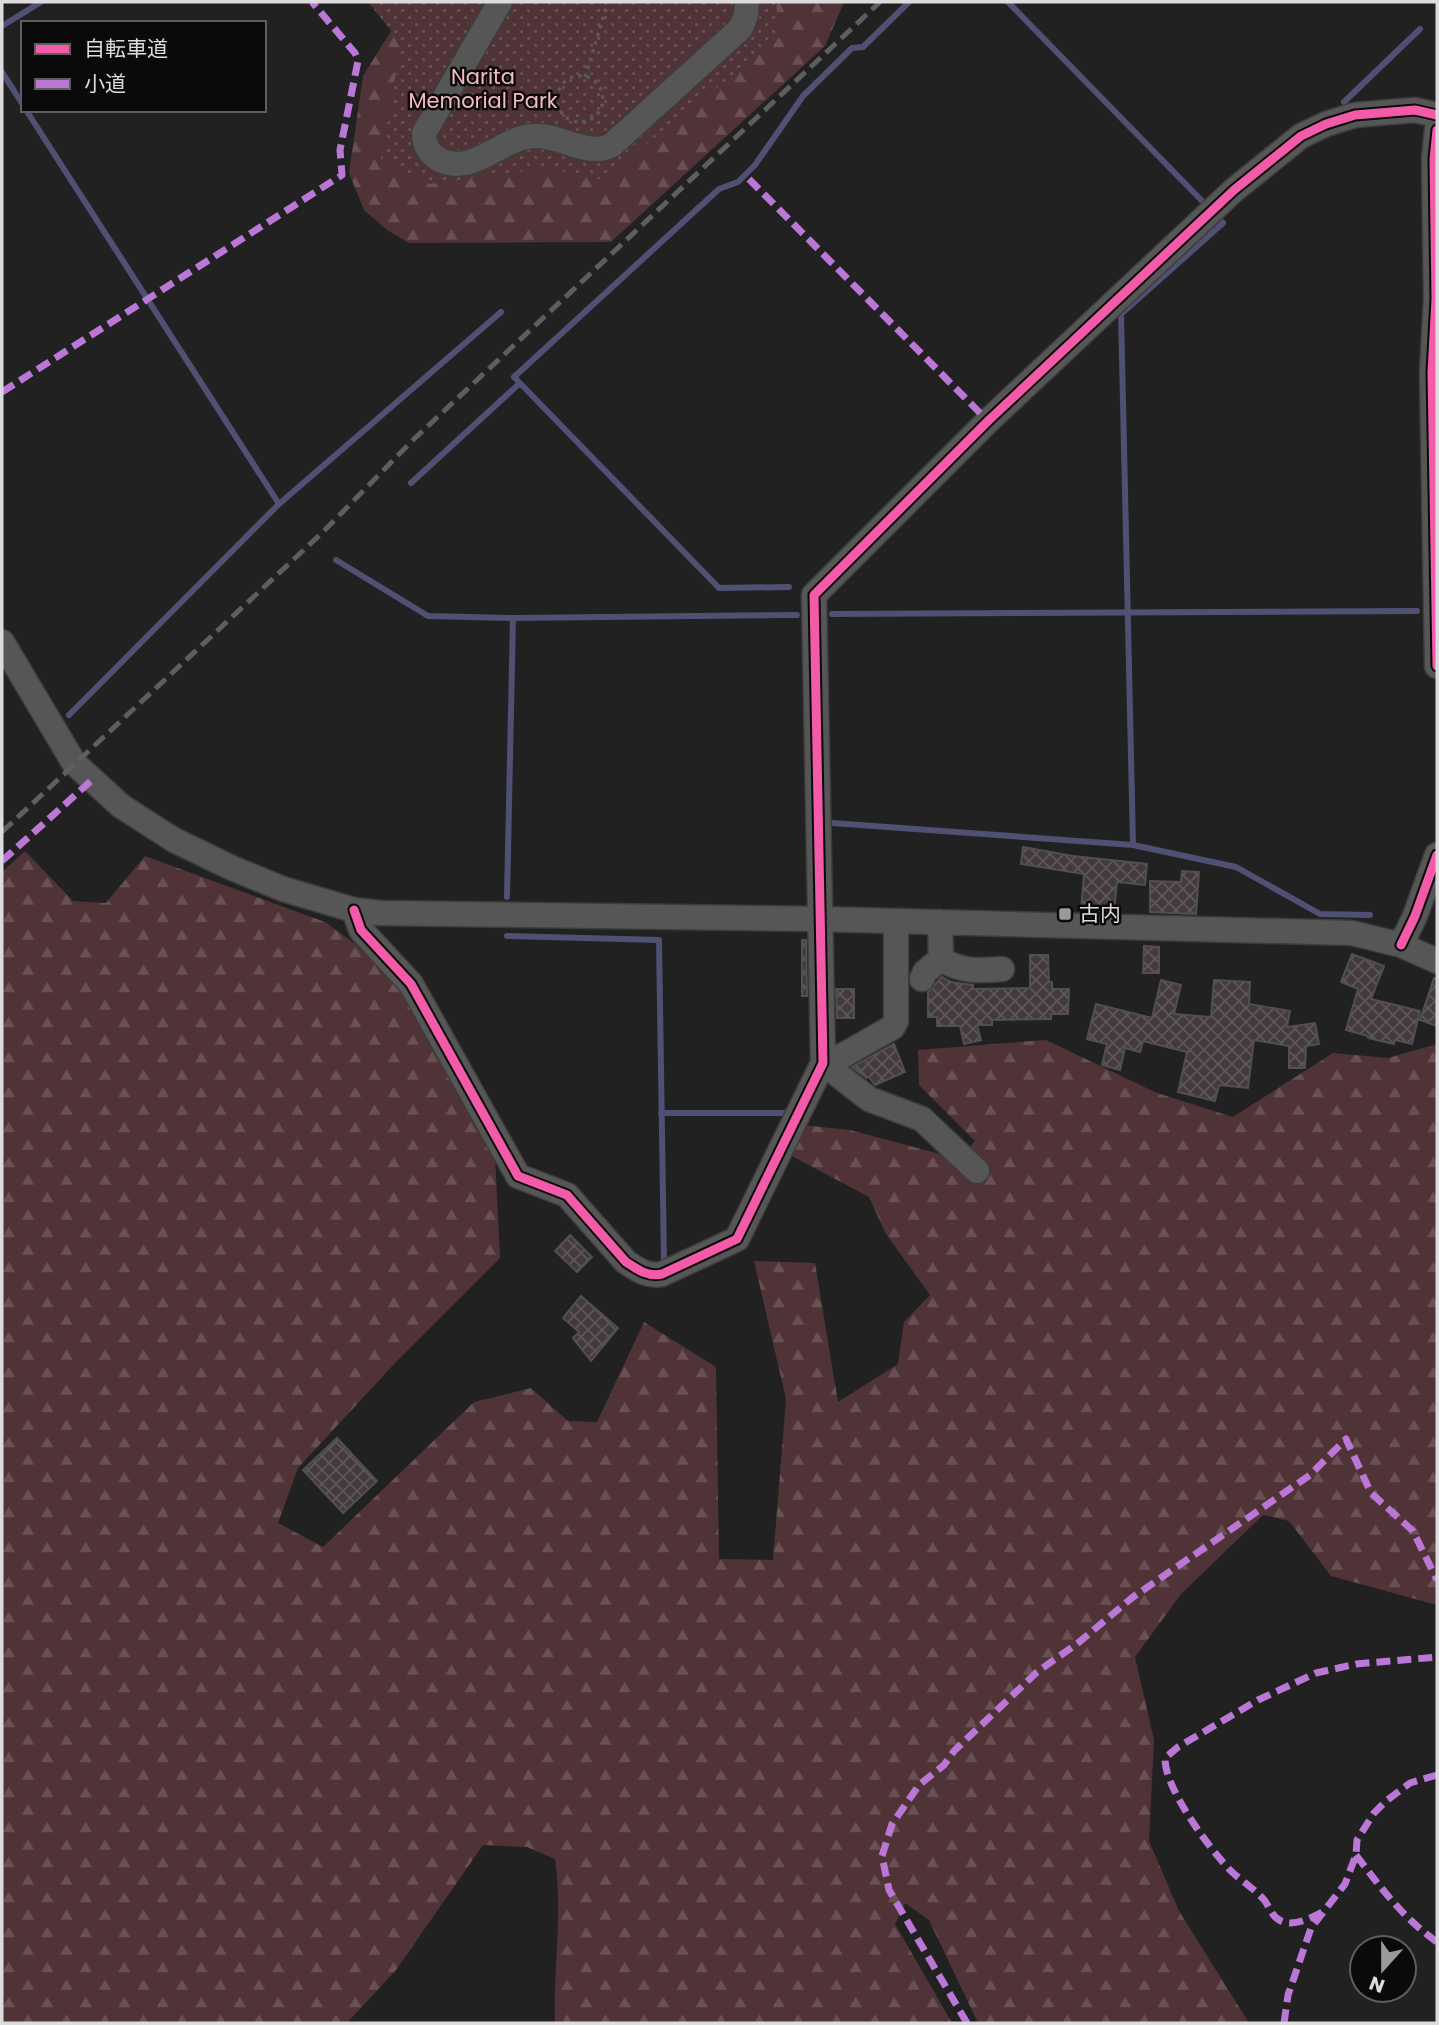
<svg xmlns="http://www.w3.org/2000/svg" width="1439" height="2025" viewBox="0 0 1439 2025" font-family="Poppins,'Noto Sans JP',sans-serif">
  <style>
    .forest { fill: url(#forest-firs) }
    .park { fill: url(#park-dots) }
    .lines { fill: none; stroke-linecap: round; stroke-linejoin: round }
    .stream { stroke: #4f5073; stroke-width: 6 }
    .building { fill: url(#building-cross-hatch); stroke: #515050; stroke-width: 2 }
    .minor-casing { stroke: #3d3d3d; stroke-width: 27 }
    .path { stroke: #595959; stroke-width: 3.5; stroke-dasharray: 3.5 5; stroke-linecap: butt }
    .minor { stroke: #565656; stroke-width: 24 }
    .rail { stroke: #5e5e5e; stroke-width: 5; stroke-dasharray: 14 7; stroke-linecap: butt }
    .quiet { stroke: #ba77d6; stroke-width: 7; stroke-dasharray: 14 7; stroke-linecap: butt }
    .cycleway-casing { stroke: #0b0a0b; stroke-width: 13 }
    .cycleway { stroke: #f35aa7; stroke-width: 9 }
    .poi-dot { fill: #9b9a9b; stroke: #0b0a0b; stroke-width: 2.5 }
    .labels { text-anchor: middle; stroke-width: 5; stroke-linejoin: round; paint-order: stroke }
    .park-label { font-size: 21px; fill: #f7b8be; stroke: #0b0a0b }
    .poi-label { font-size: 21px; fill: #dddbdd; stroke: #0b0a0b; text-anchor: start }
  </style>
  <defs>
    <pattern id="forest-firs" width="22" height="20" patternUnits="userSpaceOnUse" patternTransform="scale(1.75)"><rect width="22" height="20" fill="#503336"/><path d="M5 1l3.5 6h-7zM16 11l3.5 6h-7z" fill="#695053"/></pattern>
    <pattern id="park-dots" width="8" height="8" patternUnits="userSpaceOnUse" patternTransform="scale(1.75)"><rect width="8" height="8" fill="#503336"/><path d="M2 2h.1M6 6h.1" fill="none" stroke="#695053" stroke-width="1.8" stroke-linecap="round"/></pattern>
    <pattern id="building-cross-hatch" width="8" height="8" patternUnits="userSpaceOnUse" patternTransform="scale(1.75)"><rect width="8" height="8" fill="#433a3e"/><path d="M0 0l8 8M0 8l8-8" fill="none" stroke="#5e5659"/></pattern>
  </defs>
  <rect width="100%" height="100%" fill="#212121"/>
  <path class="forest" d="M409,2H844L825,46L611,242L409,243L387,230L364,210L349,173L363,76Z
    M25,851L73,901L106,903L145,856L325,922L386,966L495,1156L500,1258L395,1363L298,1468L278,1523L323,1547L474,1402L531,1388L568,1421L597,1422L644,1322L716,1367L719,1559L773,1560L786,1399L754,1261L815,1263L838,1402L898,1364L904,1322L930,1295L886,1234L869,1197L790,1155L802,1125L850,1130L959,1159L975,1141L919,1085L918,1050L1046,1040L1157,1093L1233,1117L1333,1053L1388,1058L1437,1044V1605L1331,1576L1289,1521L1263,1515L1181,1594L1135,1657L1154,1740L1149,1841L1179,1911L1249,2023H978L929,1920L905,1903L895,1924L952,2023H555C553,1969 563,1913 555,1859L527,1847L483,1845L396,1970L347,2023H2V872Z"/>
  <path class="park" d="M368,2H776L779,38L602,180L546,168L430,184L381,159L401,43Z"/>
  <g class="lines">
    <path class="stream" d="M1008,2L1207,206
      M2,26L41,2
      M2,72L23,105
      M1344,102L1420,29
      M26,110L279,504
      M411,483L520,383
      M336,560L428,616L513,618L797,615
      M789,587L719,588L514,377L719,189L738,182L755,165L803,96L852,48L863,47L909,2
      M832,614L1417,611
      M69,715L279,504L501,312
      M832,823L1133,845L1236,867L1320,914L1370,915
      M1133,845L1121,314L1223,223L1215,214
      M507,897L513,618
      M507,936L659,940L664,1262
      M661,1113H786"/>
  </g>
  <path class="building" d="M1023,847L1073,856L1147,864L1145,885L1117,882L1114,912L1081,910L1084,874L1021,864Z
    M1182,871L1199,872L1196,914L1150,912V881L1181,882Z
    M802,940H806L807,996H802Z
    M1144,946L1159,947V973H1143Z
    M1352,954L1384,966L1371,999L1420,1011L1412,1044L1395,1040L1394,1044L1368,1038V1036L1346,1030L1358,989L1341,982Z
    M1030,955H1048L1049,982H1052V989H1069L1068,1014H1051V1019L992,1020V1025H977L981,1040L964,1044L960,1026H937V1017H928V992L942,977L951,982L973,985V989L1030,988Z
    M1434,978L1437,979V1026L1420,1020Z
    M1161,980L1181,985L1174,1014L1211,1017L1214,980L1250,982L1249,1004L1290,1011L1287,1027L1315,1023L1319,1044L1306,1046L1305,1068H1289V1046L1254,1040L1248,1088L1219,1085L1215,1101L1178,1092L1187,1052L1143,1041L1140,1052L1125,1048L1120,1070L1102,1065L1107,1044L1087,1039L1096,1004L1152,1018Z
    M836,989H854V1018H837Z
    M894,1044L905,1072L875,1085L869,1077L867,1078L852,1067Z
    M570,1235L592,1257L577,1272L555,1251Z
    M581,1296L618,1328L591,1361L573,1338L579,1332L563,1318Z
    M337,1438L377,1481L343,1513L303,1470Z"/>
  <g class="lines">
    <g class="minor-casing">
      <path id="minor" d="M500,2L424,133C424,146 429,154 440,160C473,176 501,138 533,136C560,134 587,158 612,145L741,28L746,15L747,2
        M1437,130L1434,159L1436,299L1432,372L1437,666
        M2,642L74,763L121,806L174,840L232,868L283,889L354,910L380,913L819,919L1352,933L1401,945L1437,961
        M354,910L361,930L411,984L518,1176L567,1195L626,1262C638,1270 648,1277 662,1274L737,1239L823,1063L814,595L988,421L1234,190L1301,136L1326,124L1355,115L1415,110L1437,115
        M940,922L941,959C961,972 979,971 1002,969
        M1401,945L1415,916L1437,855
        M922,979L925,972L941,959
        M823,1060L842,1056L893,1027L896,1021V921
        M823,1063L869,1099L922,1119L977,1171"/>
    </g>
    <path class="path" d="M557 99a23 23 0 1 1 46 0a23 23 0 1 1-46 0Z
      M585,77L608,2"/>
    <use href="#minor" class="minor"/>
    <path class="rail" d="M2,832L324,531L413,440L880,2"/>
    <path class="quiet" d="M749,179L988,421
      M2,392L342,175L340,150L358,61L355,53L312,2
      M2,861L92,780
      M1356,1855C1381,1888 1403,1918 1437,1942
      M1322,1912C1311,1918 1294,1927 1281,1921C1272,1917 1270,1908 1265,1901C1256,1890 1243,1882 1232,1872C1211,1851 1164,1788 1165,1758L1178,1747L1258,1700L1316,1673L1356,1664L1437,1657
      M967,2023L889,1890L882,1856L892,1824L919,1785L944,1765L954,1751L1037,1672L1078,1643L1133,1597L1310,1475L1346,1439L1371,1493L1413,1531L1437,1580
      M1284,2023L1288,1995L1311,1928L1345,1884L1356,1855L1357,1840L1374,1813L1386,1801L1410,1783L1437,1775"/>
    <g class="cycleway-casing">
      <path id="cycleway" d="M1437,130L1434,159L1436,299L1432,372L1437,666
        M354,910L361,930L411,984L518,1176L567,1195L626,1262C638,1270 648,1277 662,1274L737,1239L823,1063L814,595L988,421L1234,190L1301,136L1326,124L1355,115L1415,110L1437,115
        M1401,945L1415,916L1437,855"/>
    </g>
    <use href="#cycleway" class="cycleway"/>
  </g>
  <rect class="poi-dot" x="1058" y="907" width="14" height="14" rx="3.5"/>
  <g class="labels">
    <g class="park-label">
      <text x="483" y="84">Narita<tspan x="483" dy="24">Memorial Park</tspan></text>
    </g>
    <g class="poi-label">
      <text x="1079" y="921">古内</text>
    </g>
  </g>
  <rect width="1439" height="2025" fill="none" stroke="#dddbdd" stroke-width="7"/>
  <rect x="21" y="21" width="245" height="91" fill="#0b0a0b" stroke="#5f5e5f" stroke-width="2"/>
  <rect x="35" y="44" width="35" height="10" fill="#f35aa7" stroke="#5f5e5f" stroke-width="2"/>
  <text x="84" y="56" font-size="21" fill="#dddbdd">自転車道</text>
  <rect x="35" y="79" width="35" height="10" fill="#ba77d6" stroke="#5f5e5f" stroke-width="2"/>
  <text x="84" y="91" font-size="21" fill="#dddbdd">小道</text>
  <g transform="translate(1383 1969) rotate(201)"><circle r="33" fill="#0b0a0b" stroke="#5f5e5f" stroke-width="2"/>
  <path d="M0-5L12 26L0 18L-12 26Z" fill="#9b9a9b"/>
  <text y="-10" font-size="19" font-weight="bold" text-anchor="middle" fill="#dddbdd">N</text>
  </g>
</svg>
